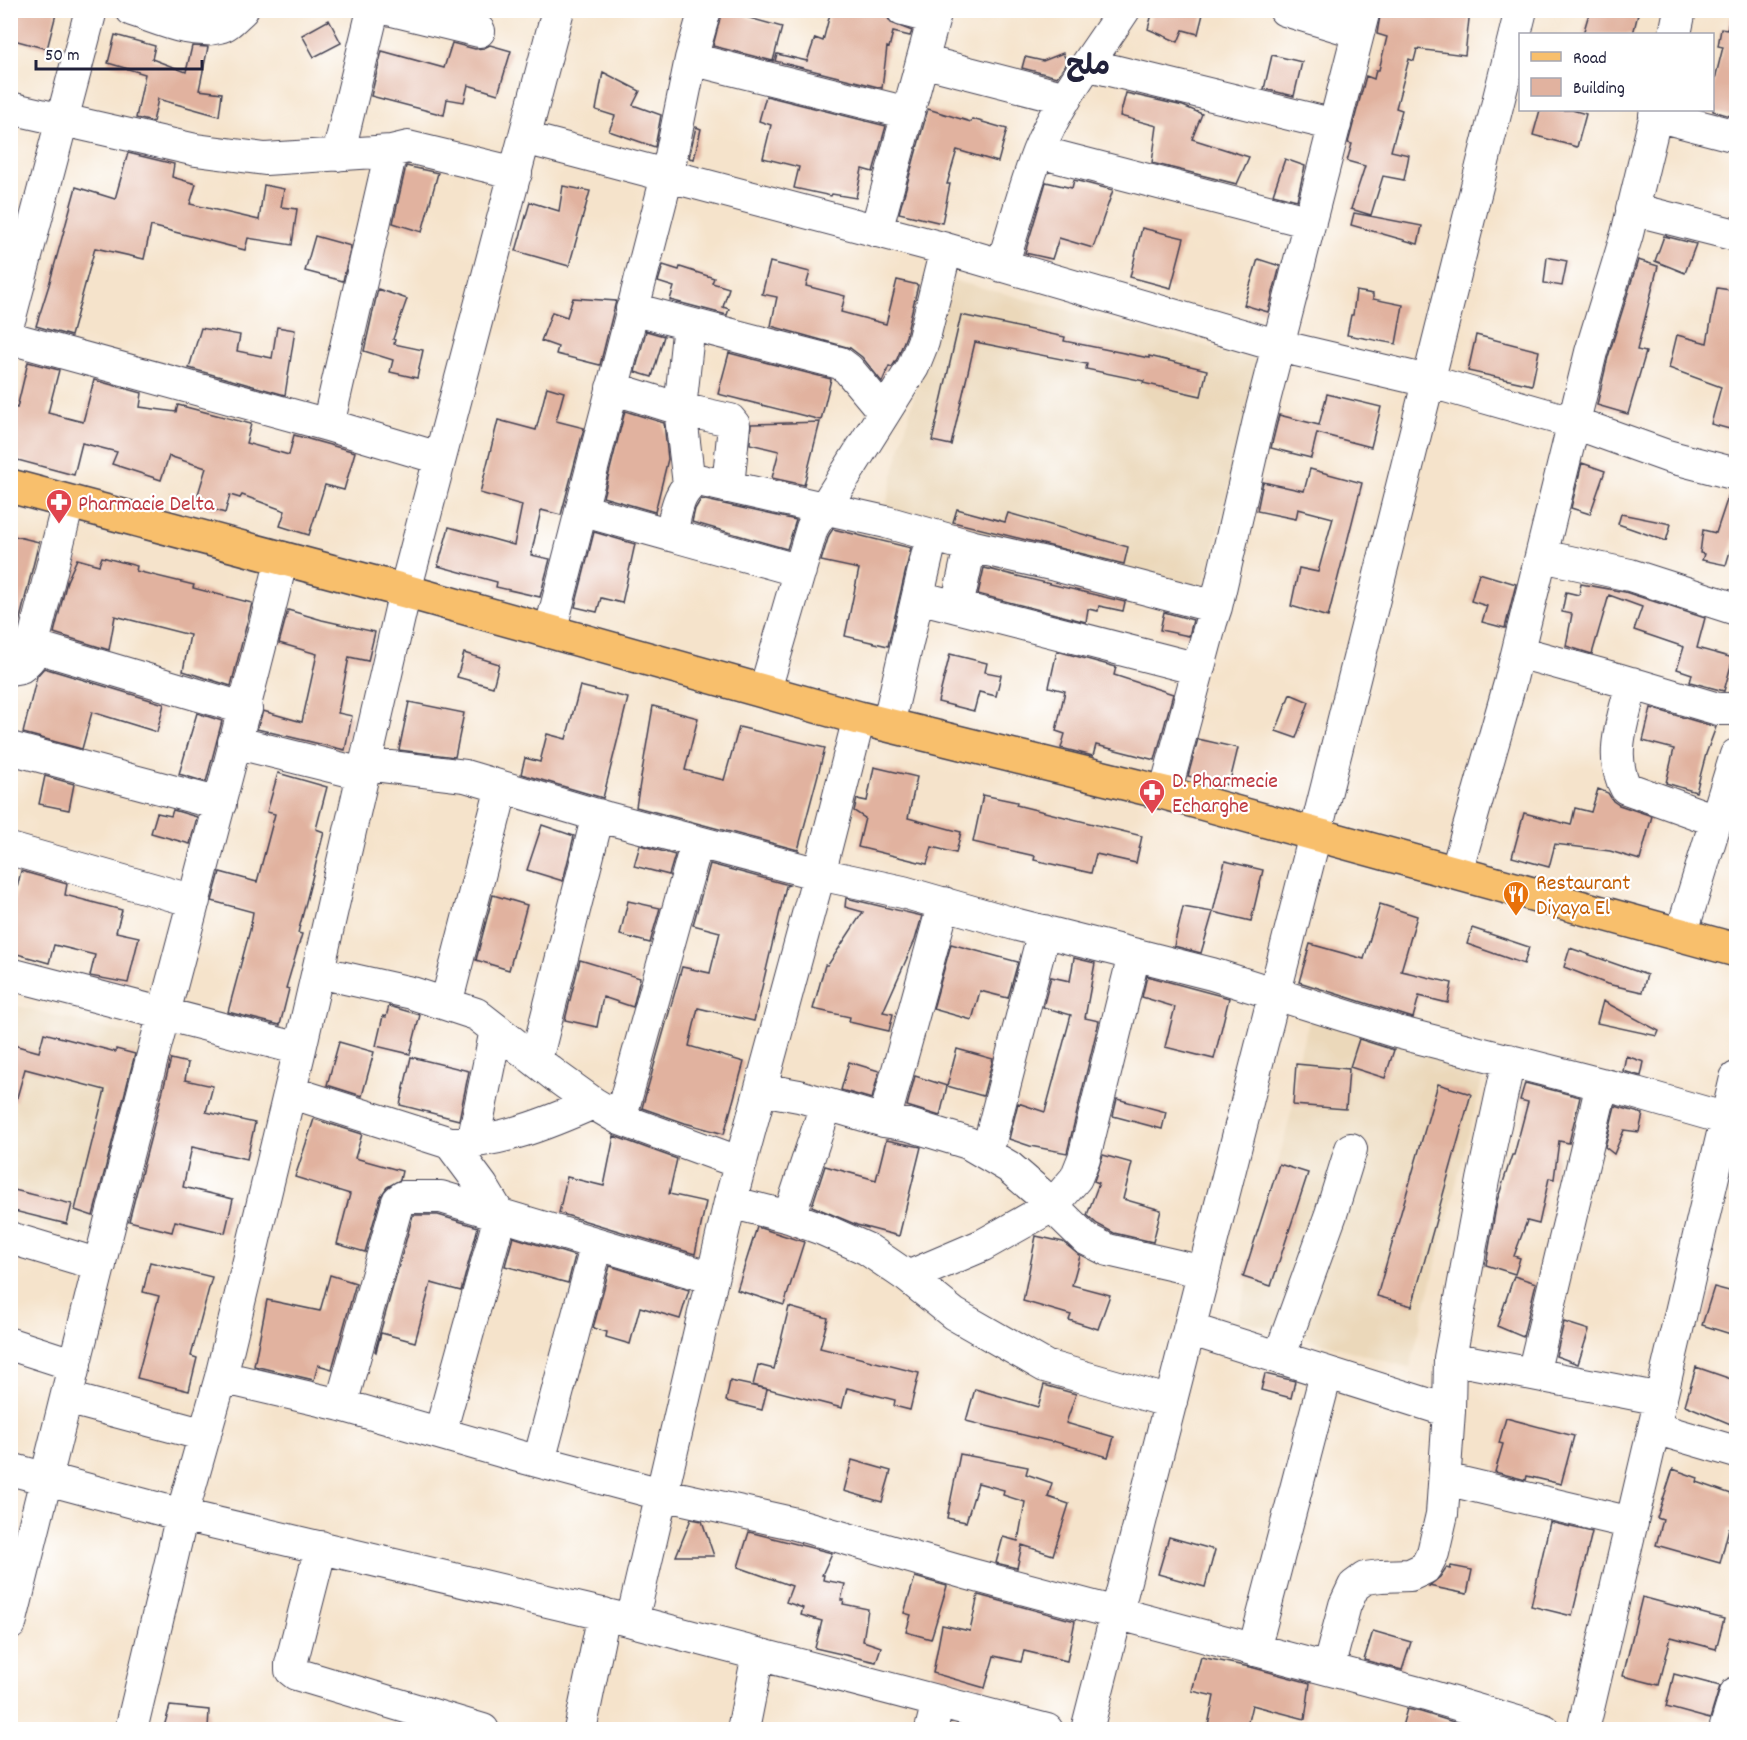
<svg xmlns="http://www.w3.org/2000/svg" width="1747" height="1740" viewBox="0 0 1747 1740" font-family="Dekko,'Playpen Sans Arabic',sans-serif">
  <style>
    .built { fill: #ebd8ba }
    .building { fill: #e1b29f }
    .lines { fill: none; stroke-linecap: round; stroke-linejoin: round }
    .minor-casing { stroke: #423f51; stroke-width: 34 }
    .major-casing { stroke: #423f51; stroke-width: 36 }
    .minor { stroke: #fff; stroke-width: 32 }
    .major { stroke: #f8bf6c; stroke-width: 33 }
    .labels { text-anchor: middle; stroke-width: 4.5; stroke-linejoin: round; paint-order: stroke }
    .health-label { font-size: 22px; fill: #be3a42; stroke: #fff; text-anchor: start }
    .food-label { font-size: 22px; fill: #c56008; stroke: #fff; text-anchor: start }
    .district-label { font-size: 28px; font-weight: bold; fill: #22223b; stroke: #fff }
  </style>
  <rect width="100%" height="100%" fill="#fff"/>
  <filter id="ink" filterUnits="userSpaceOnUse"><feTurbulence type="fractalNoise" baseFrequency=".0167" numOctaves="2"/><feDisplacementMap in="SourceGraphic" scale="12" xChannelSelector="R" yChannelSelector="G"/><feConvolveMatrix kernelMatrix="1 2 1 2 8 2 1 2 1" color-interpolation-filters="sRGB"/></filter>
  <filter id="wash" filterUnits="userSpaceOnUse"><feTurbulence type="fractalNoise" baseFrequency=".008" numOctaves="4" result="noise"/><feDisplacementMap in="SourceGraphic" scale="24" xChannelSelector="R" yChannelSelector="G"/><feGaussianBlur stdDeviation="1.35" result="paint"/><feColorMatrix in="noise" values="0 0 0 0 0 0 0 0 0 0 0 0 0 0 0 0 0 1.4 0 .05"/><feComposite in="paint" operator="in"/></filter>
  <g filter="url(#wash)">
    <rect width="100%" height="100%" fill="#f5e3cb"/>
    <path class="built" d="M944,278L1261,360L1203,592L885,509Z
      M10,1004L149,1039L99,1241L11,1218Z
      M1312,1012L1488,1057L1410,1368L1238,1319L1293,1105L1296,1064Z"/>
    <g id="blocks">
      <path class="building" d="M10,10H57L47,49L10,39Z
        M722,10H748L746,17L782,27L773,61L713,46Z
        M831,10H886V15L891,23L912,31L910,36L893,32L889,48L887,47L882,88L775,61L777,54L807,61L815,38L823,41Z
        M1153,10H1204L1198,34L1183,30L1178,42L1148,29Z
        M1381,10H1470L1465,55L1417,49L1414,61L1409,59L1396,108L1402,110L1391,151L1409,155L1404,180L1383,176L1371,215L1351,209L1365,166L1347,161L1352,144L1348,143L1366,76L1374,79L1376,70H1379L1387,37L1377,34Z
        M1590,10H1639L1633,34H1583Z
        M1730,18L1737,19V118L1713,111V87L1723,47L1718,46L1721,29L1727,30Z
        M329,20L341,43L314,57L302,35Z
        M115,35L155,46L152,59L186,72L192,46L208,47L199,90L222,93L219,116L158,99L153,122L136,118L145,74L108,63Z
        M452,43L475,49L484,48L490,45L511,51L498,94L468,85L464,102L447,99L444,115L371,96L382,51L444,68Z
        M1063,53L1067,63L1057,77L1022,68L1025,57L1043,61Z
        M1272,55L1302,62L1294,96L1264,89Z
        M603,72L640,91L633,105L661,115L655,147L609,131L615,116L596,110Z
        M1126,93L1183,106L1202,114L1192,139L1249,157L1237,184L1152,163L1157,126L1120,116Z
        M766,96L886,126L873,172L862,169L856,198L832,194L831,196L794,188L799,167L763,158L771,125L759,121Z
        M928,109L971,122L972,119L1007,129L998,162L957,150L947,184H950L942,223L899,213Z
        M1540,110H1572L1586,114L1577,147L1533,135Z
        M696,127L701,129L694,159L689,158Z
        M128,153L174,164L172,177L196,184L190,204L259,220L264,185L284,189L281,207L297,209L292,245L248,238L245,250L151,226L144,259L95,248L71,336L36,326L49,285L76,187L115,199Z
        M1285,159L1305,166L1297,200L1273,194Z
        M406,166L438,173L422,232L393,223Z
        M1074,180L1113,190L1093,248L1059,238L1052,259L1025,253L1046,182L1072,188Z
        M563,186L590,191L569,266L516,251L530,202L559,211Z
        M1354,213L1422,226L1418,244L1351,225Z
        M1142,228L1184,238L1171,288L1130,277Z
        M315,236L351,246L343,281L305,271Z
        M1664,236L1696,244L1685,273L1655,261Z
        M1547,257L1567,261L1562,286L1544,283Z
        M1258,259L1280,266L1268,312L1244,305Z
        M1638,260L1658,266L1637,350L1646,352L1628,414L1597,405L1608,357Z
        M770,262L810,272L806,286L845,296L841,312L886,324L897,280L918,285L906,336L897,359L892,367L889,366L882,382L862,357L850,348L771,326L777,297L762,294Z
        M663,265L679,270L680,267L714,278L712,283L729,288L723,307L729,309L727,315L670,300L674,287L658,282Z
        M1717,288L1737,291V431L1711,424L1721,387L1669,368L1677,335L1707,343Z
        M378,289L407,299L393,339L395,340L394,344L423,350L417,378L390,372L393,360L364,351Z
        M1356,291L1373,294V299L1403,305L1396,344L1347,335L1351,315H1353Z
        M573,298L616,301L600,365L556,354L558,347L541,341L552,312L567,317Z
        M961,315L1065,337L1064,341L1149,358V356L1207,370L1201,396L1143,383L1144,381L1086,369L1087,364L975,342L951,445L932,441Z
        M277,327L295,330L285,395L189,368L201,328L240,335L237,351L272,358Z
        M646,331L664,336L652,377L635,372Z
        M1476,335L1539,351L1532,385L1468,371Z
        M729,353L831,379L821,420L718,394Z
        M28,362L59,370L48,413L83,422L94,380L142,393L140,407L176,412L178,405L251,424L246,443L289,455L294,435L355,452L344,490L325,485L309,535L280,526L285,511L242,495L240,498L230,495L225,513L195,504L206,468L169,456L161,480L112,464L117,452L82,443L74,475L10,458V418L13,407L17,408Z
        M547,387L564,392L556,421L584,428L561,515L541,510L531,555L550,559L540,597L496,587L497,582L438,566L449,527L514,545L522,505L480,493L498,420L536,430Z
        M1327,394L1381,407L1371,447L1317,433L1311,458L1271,448L1279,415L1319,425Z
        M625,411L664,423L668,459L655,512L603,497Z
        M820,422L804,485L772,478L779,451L750,444L751,424Z
        M1582,463L1605,471L1590,514L1571,508Z
        M1310,469L1362,483L1328,617L1291,606L1299,568L1318,572L1333,518L1298,509L1296,519L1257,511L1263,482L1304,491Z
        M1730,491H1737V528L1726,565L1702,560L1704,554L1700,553L1703,530L1716,533Z
        M701,499L796,520L787,549L692,522L695,509Z
        M957,509L1005,522L1008,513L1128,547L1124,564L953,522Z
        M1621,514L1671,524L1666,541L1618,524Z
        M833,529L911,548L888,646L845,636L859,569L821,561L829,535Z
        M594,532L635,544L622,603L601,598L597,612L575,607Z
        M10,535L39,542L13,647H10Z
        M102,557L137,566L136,571L194,585L193,588L252,603L231,686L183,671L190,635L115,616L109,650L54,633L67,581L77,559L99,565Z
        M984,568L1125,602L1123,611L1099,606L1098,611L1088,609L1086,622L978,594Z
        M1479,573L1516,584L1505,628L1482,622L1487,606L1471,601Z
        M1581,584L1625,592L1705,618L1697,648L1733,658L1724,691L1690,682L1692,674L1677,669L1684,647L1634,630L1642,607L1609,595L1592,654L1566,646L1572,614L1562,612L1566,592L1579,595Z
        M288,610L322,620L375,632L368,661L349,657L338,713L352,716L345,750L257,729L263,711L302,722L317,654L279,643Z
        M1164,612L1193,620L1189,636L1160,630Z
        M1057,651L1116,667L1114,675L1173,694L1155,760L1096,745L1093,756L1061,748L1065,734L1056,731L1065,691L1049,687Z
        M464,653L499,664L493,687L457,677Z
        M950,654L987,663L985,672L1001,675L996,696L979,692L974,711L938,702Z
        M44,668L164,704L157,732L92,712L82,749L23,733L37,676Z
        M580,686L628,698L603,798L521,774L525,758L540,762L547,734L566,739Z
        M1290,694L1309,702L1296,738L1276,731Z
        M409,702L464,713L455,757L399,750Z
        M653,706L698,718L685,770L707,776L724,780L739,727L825,748L798,850L636,807Z
        M1651,708L1716,727L1706,754L1696,792L1666,783L1674,749L1643,741Z
        M197,713L222,721L206,782L179,774Z
        M1198,739L1238,748L1229,785L1188,776Z
        M874,767L917,777L908,818L961,832L956,853L932,847L927,864L858,847L865,818L854,811L857,799L867,801Z
        M278,773L327,787L316,829L324,832L298,933L302,934L286,988L289,989L280,1025L228,1012L250,930L253,912L212,901L220,872L257,882L275,814L267,812Z
        M45,776L74,784L69,810L39,804Z
        M1598,789L1608,793L1613,801L1619,805L1652,816L1640,860L1610,851L1555,844L1549,867L1512,857L1524,813L1571,825L1575,808L1591,812Z
        M983,795L1017,802L1016,805L1142,836L1136,863L1096,854L1091,873L1034,860L1035,856L973,842Z
        M173,810L197,817L190,844L151,833L157,813L171,816Z
        M542,825L574,836L563,881L527,870Z
        M640,845L675,855L669,875L634,866Z
        M1225,861L1263,870L1251,921L1213,912Z
        M710,864L789,885L786,886L754,1021L698,1008L689,1046L744,1062L724,1134L685,1123L642,1108L682,967L710,973L720,932L693,925Z
        M21,871L67,884L65,895L122,910L116,932L139,937L128,983L90,976L95,955L54,945L49,963L10,952V917Z
        M493,895L527,905L509,970L476,960Z
        M846,898L922,916L915,940L883,1012L893,1014L889,1031L849,1022L850,1017L813,1009L825,965H828L863,912L845,907Z
        M628,901L660,908L650,943L620,935Z
        M1380,904L1417,916L1401,971L1452,983L1448,1003L1419,996L1413,1018L1299,982L1310,944L1364,959Z
        M1183,907L1213,912L1201,953L1174,946Z
        M1472,928L1529,947L1524,964L1467,944Z
        M951,944L1018,962L1008,998L980,991L972,1020L933,1009Z
        M1570,948L1647,975L1642,992L1607,984L1564,967Z
        M1074,958L1095,963L1085,1018L1099,1021L1067,1153L1030,1146L1009,1139L1018,1103L1045,1112L1071,1015L1043,1007L1051,977L1070,981Z
        M580,960L640,978L633,1007L603,997L597,1027L565,1020Z
        M1147,976L1229,998L1214,1059L1165,1047L1175,1007L1142,997Z
        M1603,1001L1659,1031L1657,1036L1597,1023Z
        M389,1006L420,1015L410,1054L376,1046L383,1016L386,1017Z
        M44,1033L116,1052V1049L135,1054L93,1216L75,1210L105,1090L25,1069L16,1101H10V1044L39,1052Z
        M1359,1039L1394,1050L1385,1078L1350,1067Z
        M339,1042L374,1052L362,1096L327,1085Z
        M957,1049L993,1059L983,1096L947,1086Z
        M1626,1056L1644,1062L1641,1076L1623,1071Z
        M411,1057L469,1071L459,1120L400,1105Z
        M171,1059L188,1063L185,1080L213,1086L206,1112L255,1123L247,1159L192,1147L183,1187L233,1199L225,1233L175,1221L172,1232L129,1221Z
        M849,1062L879,1071L872,1099L841,1090Z
        M1296,1064L1349,1069L1346,1109L1293,1105Z
        M915,1076L947,1086L940,1116L907,1106Z
        M1525,1083L1580,1097L1569,1143L1559,1141L1554,1179L1549,1178L1539,1224L1527,1221L1514,1256L1520,1258L1515,1274L1486,1265L1497,1201L1512,1155H1514L1528,1102L1520,1100Z
        M1438,1084L1471,1094L1412,1306L1377,1296Z
        M1117,1099L1166,1112L1162,1129L1113,1116Z
        M1615,1106L1643,1114L1639,1132L1624,1130L1614,1154L1605,1147Z
        M314,1119L362,1134L355,1158L402,1171L400,1180L387,1187L381,1196L365,1252L337,1244L350,1194L295,1177Z
        M614,1136L677,1159L669,1194L706,1202L695,1254L559,1213L567,1177L604,1186Z
        M886,1140L921,1147L899,1236L857,1225L812,1206L825,1166L876,1180Z
        M1103,1155L1132,1163L1123,1199L1161,1210L1153,1242L1114,1233L1097,1224L1087,1215L1099,1183L1094,1181Z
        M1279,1164L1308,1173L1271,1286L1243,1277Z
        M10,1189L72,1204L67,1224L10,1210Z
        M413,1215H438L478,1227L461,1291L431,1283L415,1342L381,1333L376,1352L375,1351Z
        M757,1227L804,1242L784,1305L737,1290Z
        M1036,1236L1063,1242L1080,1256L1072,1285L1110,1295L1098,1329L1069,1320L1071,1315L1023,1301Z
        M513,1237L575,1256L568,1283L505,1266Z
        M150,1262L212,1277L191,1356L197,1358L189,1391L137,1378L159,1296L143,1292Z
        M610,1266L689,1290L680,1319L640,1307L630,1344L606,1337L607,1332L593,1328Z
        M330,1275L356,1283L332,1369L318,1365L314,1380L254,1366L267,1300L320,1311Z
        M1514,1276L1536,1283L1523,1337L1497,1326Z
        M1714,1287L1737,1293V1336L1702,1325Z
        M789,1307L828,1318L820,1348L919,1373L910,1410L894,1406L895,1400L847,1388L842,1408L753,1385L758,1365L774,1369Z
        M1564,1322L1589,1330L1578,1364L1556,1356Z
        M1696,1367L1737,1381V1415L1733,1425L1685,1405Z
        M1265,1374L1295,1381L1291,1398L1261,1390Z
        M730,1381L767,1389L762,1410L726,1401Z
        M1044,1385L1076,1394L1066,1423L1114,1437L1108,1457L1053,1441L1052,1442L966,1421L975,1389L1038,1407Z
        M1506,1418L1574,1436L1561,1484L1527,1476L1526,1480L1495,1472L1503,1444L1499,1443Z
        M960,1454L1028,1467L1026,1474L1052,1483L1048,1497L1069,1504L1053,1555L1022,1545L1017,1568L996,1563L1003,1537L1018,1541L1025,1502L1003,1495L1004,1490L978,1483L966,1522L947,1518Z
        M852,1460L891,1471L882,1502L844,1491Z
        M1673,1469L1698,1478L1697,1482L1737,1496V1531L1729,1528L1720,1563L1656,1545L1663,1520L1657,1518Z
        M691,1519L702,1521L714,1556H676Z
        M1550,1522L1592,1532L1572,1616L1531,1606Z
        M749,1532L832,1553L822,1575H824L823,1580L845,1584L841,1600H844L843,1604L868,1609L863,1641L881,1647L876,1662L815,1648L822,1621L801,1615L803,1608L786,1602L792,1586L738,1567Z
        M1169,1537L1215,1550L1205,1587L1158,1574Z
        M1451,1566L1472,1570L1467,1594L1429,1586L1440,1577L1446,1568L1450,1569Z
        M915,1577L947,1586L931,1639L906,1632L911,1615L904,1613Z
        M978,1595L1075,1621L1067,1661L1024,1651L1021,1662L994,1656L985,1688L933,1673L942,1625L970,1631Z
        M1642,1597L1724,1619L1716,1649L1671,1637L1659,1685L1623,1676Z
        M1373,1631L1411,1642L1402,1670L1364,1660Z
        M1201,1657L1254,1668L1310,1683L1305,1719L1252,1705L1246,1730H1207L1214,1696L1192,1691Z
        M1674,1674L1720,1686L1710,1719L1666,1707Z
        M170,1706L209,1710L208,1730H163Z
        M1407,1709L1421,1712L1479,1730H1401Z"/>
    </g>
  </g>
  <g filter="url(#ink)">
    <use href="#blocks" fill-opacity="0" stroke="#423f51" stroke-width="1.5"/>
    <g class="lines">
      <g class="minor-casing">
        <path id="minor" d="M132,10C158,18 191,35 219,27C228,25 235,16 242,10
          M392,10L479,31
          M903,10L934,18
          M1285,10L1358,32
          M1675,34L1680,10
          M691,59L908,113
          M922,61L1066,98
          M1089,65L1335,125
          M10,108L196,150L265,159L391,151L408,147L516,173
          M1655,115L1736,136
          M525,138L946,249L1279,346L1428,381L1575,423L1667,456L1736,474
          M1039,152L1310,222
          M338,155L373,10
          M1632,209L1736,235
          M876,231L936,10
          M1002,266C1014,228 1024,189 1038,152C1058,101 1094,56 1124,10
          M632,309L840,363L848,369L884,412
          M10,317L91,10
          M689,324L680,409L689,484
          M10,338L328,425L439,458
          M612,388L680,409L730,420L734,425L728,487
          M328,425L391,151
          M581,510L671,535C676,514 677,489 698,480L886,522L970,546L1055,565L1216,607
          M671,535L800,571
          M1542,556L1630,575L1736,609
          M918,597L1198,669
          M957,607L970,546
          M550,632L667,176L691,59L705,10
          M33,646L246,709
          M1518,652L1620,680L1718,709H1736
          M10,669L21,667L29,659L68,503
          M1632,683C1624,717 1608,756 1626,788L1715,820
          M765,690L812,528L913,367L923,342L946,249
          M888,725L932,535
          M234,742L363,774
          M10,748L220,804
          M366,764L465,776L607,818L819,874L903,892L1018,925L1212,974L1397,1032L1636,1093L1727,1119
          M1165,793L1211,622L1216,607L1259,420L1364,10
          M10,849L194,901
          M1456,873L1510,683L1591,352L1627,234L1657,110
          M1681,935L1736,755
          M318,972L412,993L476,1014L557,1077L593,1103L620,1119L741,1163
          M10,974L300,1049
          M446,1004L502,787
          M536,1060L598,815
          M761,1089L799,1096L884,1121L909,1125L968,1143L1009,1167L1038,1192L1086,1239L1108,1250L1204,1272
          M290,1092L450,1143C501,1142 546,1124 593,1103
          M620,1119L697,842
          M884,1121L944,903
          M473,1142L496,1030
          M987,1153L1044,931
          M730,1202L789,1217L822,1229L867,1249L908,1277L954,1314L1045,1366L1171,1402
          M789,1217L826,1105
          M10,1238L100,1265
          M908,1277L983,1245L1052,1206L1076,1178L1084,1158L1134,955
          M1189,1329L1449,1411
          M10,1344L75,1365
          M1279,1358L1331,1214L1351,1149
          M1450,1358L1661,1399
          M1533,1374L1602,1084
          M221,1377L341,1405L518,1456L661,1494L792,1523L969,1574L1426,1695L1544,1730
          M67,1398L205,1435
          M341,1405L398,1201L403,1197H441L712,1278
          M1654,1428L1736,1452
          M440,1433L500,1216L482,1186L450,1143
          M539,1461L597,1244
          M10,1469L182,1515L632,1621L1047,1730
          M1445,1479L1632,1523
          M321,1547L291,1664V1670L296,1674L483,1730
          M632,1621L730,1202L819,874L859,718
          M10,1624C61,1420 110,1216 164,1013C204,861 245,710 282,558
          M1254,1650L1326,1374
          M1328,1669L1345,1605L1354,1586L1365,1578L1381,1576L1410,1575L1425,1568L1433,1553L1442,1514L1449,1411L1450,1358L1483,1180L1509,1060
          M131,1730L182,1515L221,1377L300,1049L405,591L558,10
          M580,1730L604,1614
          M743,1730L758,1654
          M931,1730L938,1701
          M1087,1730L1315,835L1521,10
          M1583,1730L1736,1078
          M1725,1730L1736,1693"/>
      </g>
      <g class="major-casing">
        <path id="major" d="M10,486L405,591L859,718L1165,793L1736,950"/>
      </g>
      <use href="#minor" class="minor"/>
      <use href="#major" class="major"/>
    </g>
  </g>
  <defs>
    <g id="pharmacy-pin" transform="scale(1.35)"><path d="M0 17L-7.5 6A9.5 9.5 0 1 1 7.5 6Z" fill="#e0444e" stroke="#fff"/><path d="M-2-6h4v4h4v4h-4v4h-4v-4h-4v-4h4Z" fill="#fff"/></g>
    <g id="restaurant-pin" transform="scale(1.35)"><path d="M0 17L-7.5 6A9.5 9.5 0 1 1 7.5 6Z" fill="#e8710a" stroke="#fff"/><path d="M-5-6h1v4h1v-4h1v4h1v-4h1v5L-1.5 .5V6h-2V.5L-5-1ZM5-6V6H3V1.5H1.5Q1.5-4 5-6Z" fill="#fff"/></g>
  </defs>
  <g fill-rule="evenodd">
    <use href="#pharmacy-pin" x="59" y="502"/>
    <use href="#pharmacy-pin" x="1152" y="792"/>
    <use href="#restaurant-pin" x="1516" y="894"/>
  </g>
  <g class="labels">
    <g class="health-label">
      <text x="78" y="510">Pharmacie Delta</text>
      <text x="1172" y="787">D. Pharmecie<tspan x="1172" dy="25">Echarghe</tspan></text>
    </g>
    <g class="food-label">
      <text x="1536" y="889">Restaurant<tspan x="1536" dy="25">Diyaya El</tspan></text>
    </g>
    <g class="district-label">
      <text x="1088" y="74">ملح</text>
    </g>
  </g>
  <rect width="1747" height="1740" fill="none" stroke="#fff" stroke-width="36"/>
  <rect x="1519" y="33" width="195" height="78" fill="#ffffff" stroke="#a7a7b1" stroke-width="1.5"/>
  <rect x="1531" y="52" width="30" height="9" fill="#f8bf6c" stroke="#a7a7b1" stroke-width="1.5"/>
  <text x="1573" y="63" font-size="18" fill="#22223b">Road</text>
  <rect x="1531" y="78" width="30" height="18" fill="#e1b29f" stroke="#a7a7b1" stroke-width="1.5"/>
  <text x="1573" y="93" font-size="18" fill="#22223b">Building</text>
  <path d="M36 60v9h166v-9" fill="none" stroke="#22223b" stroke-width="3"/>
  <text x="45" y="60" font-size="18" fill="#22223b" stroke="#ffffff" stroke-width="4.5" paint-order="stroke">50 m</text>
</svg>
